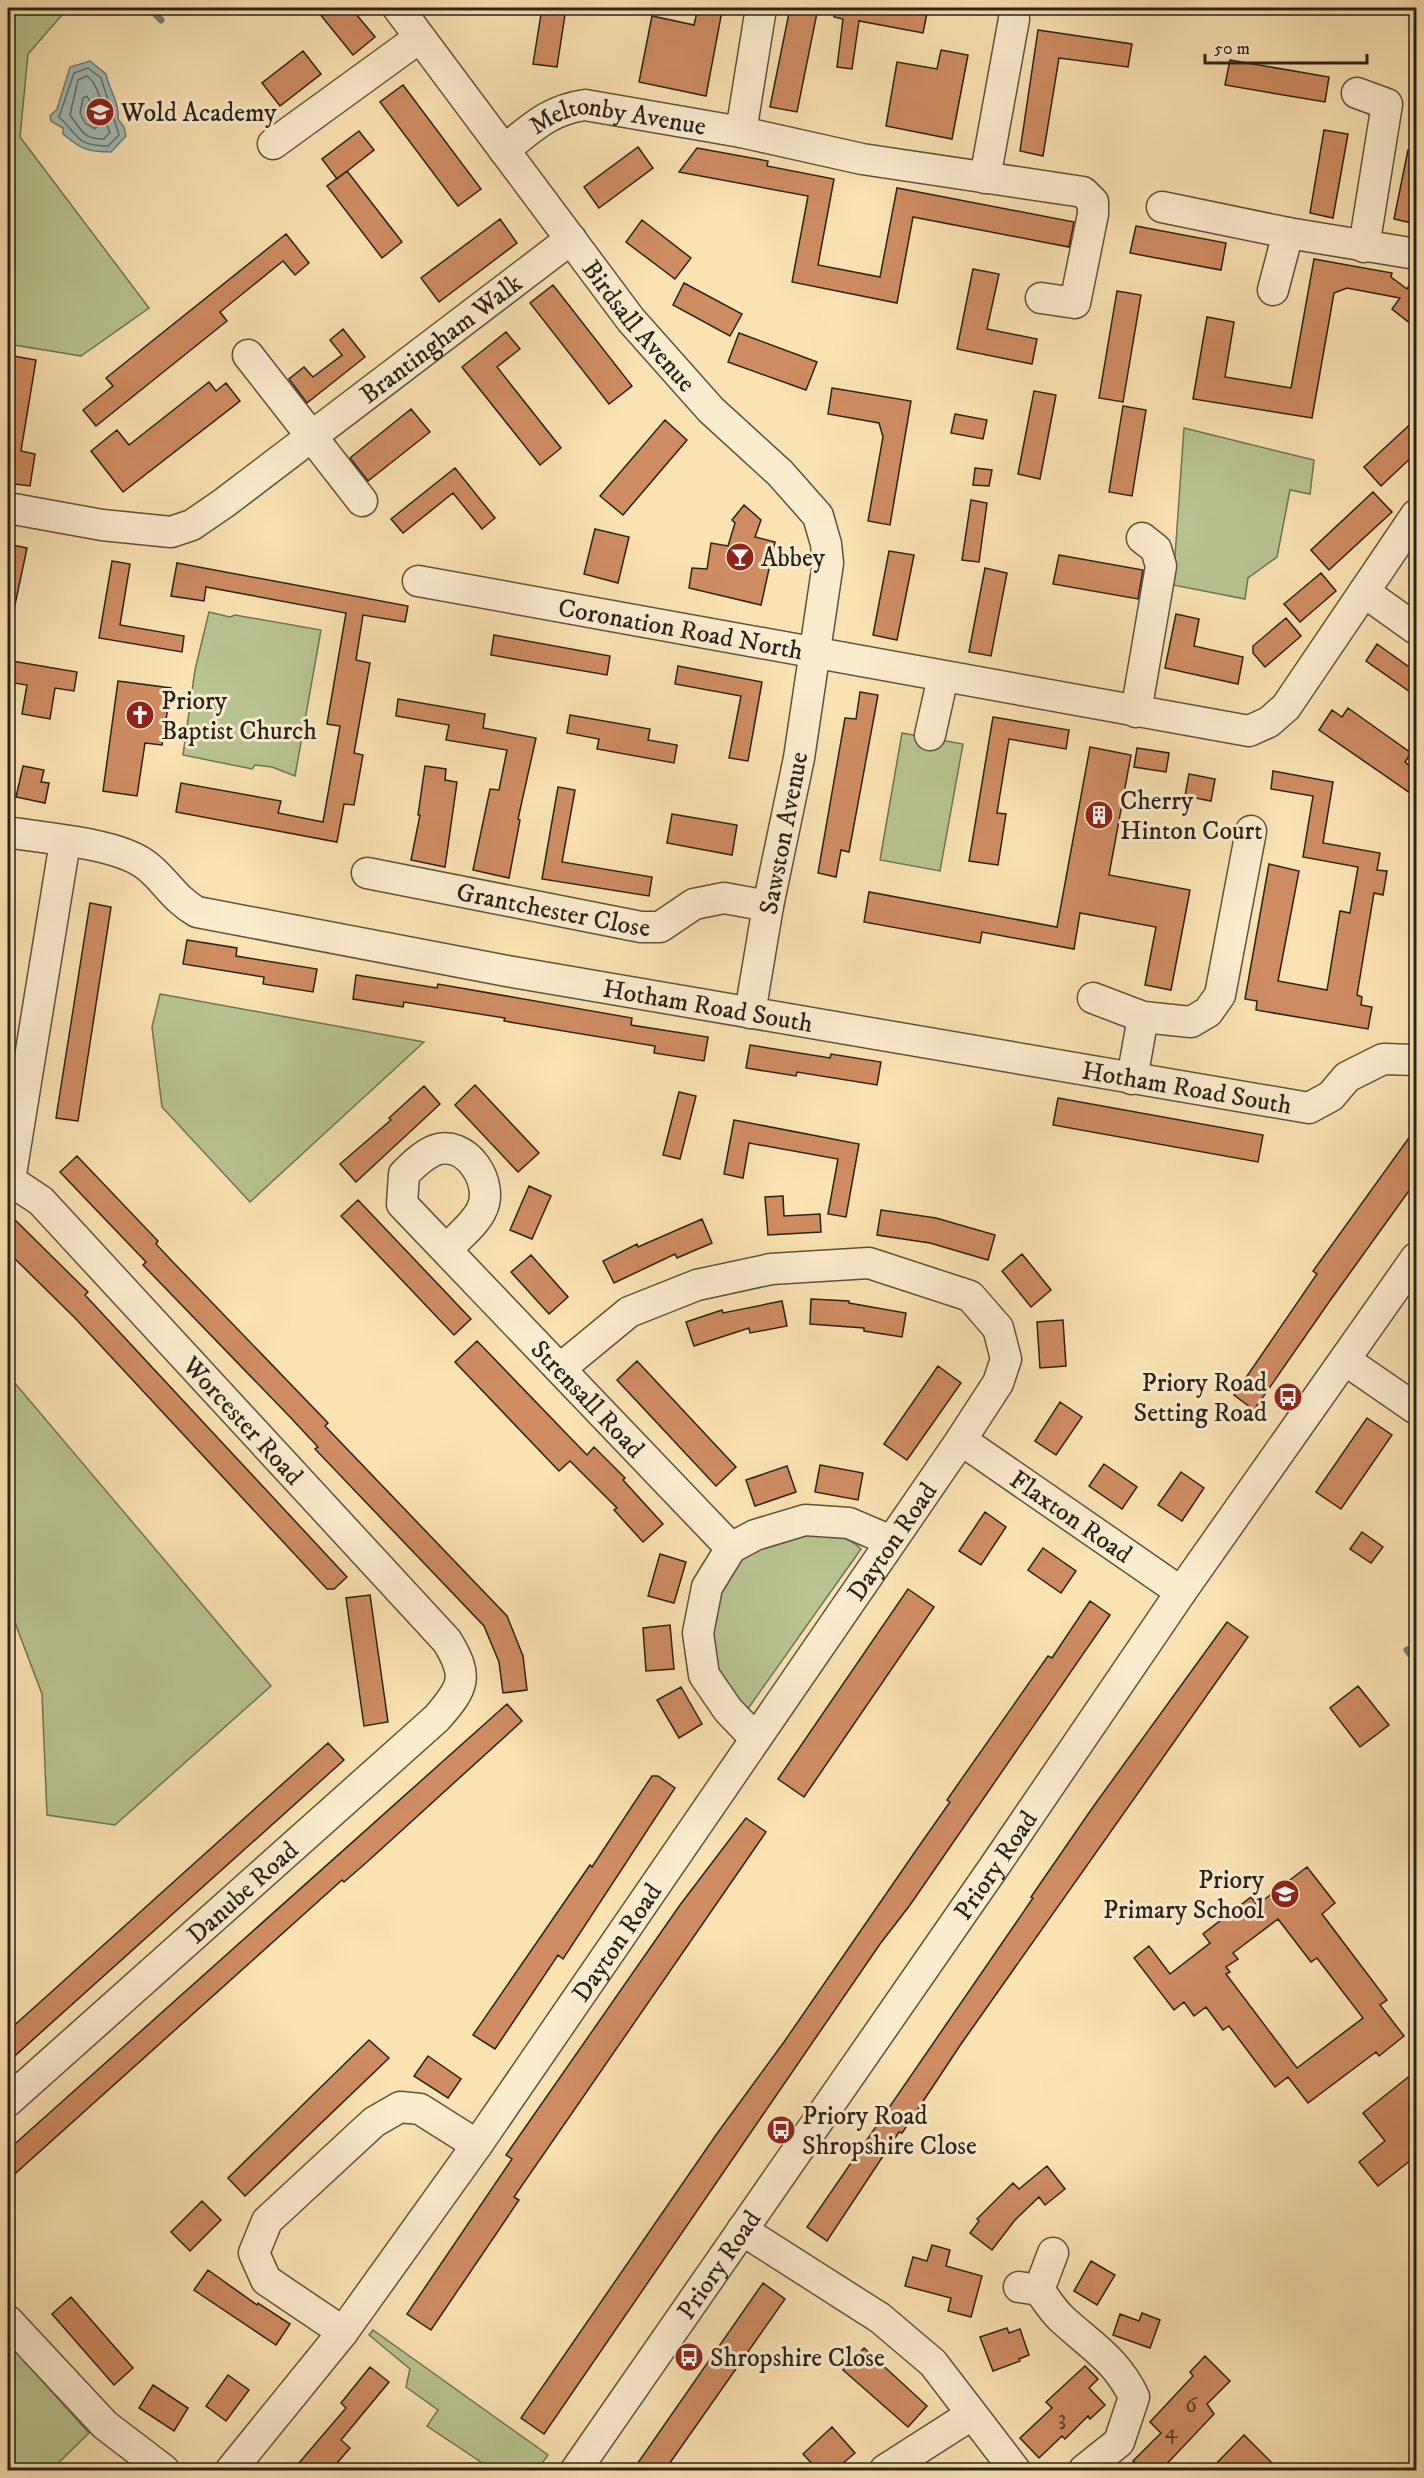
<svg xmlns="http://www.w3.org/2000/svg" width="1424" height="2478" viewBox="0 0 1424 2478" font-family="'IM FELL DW Pica',serif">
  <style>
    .green { fill: #b9c491; stroke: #717354; stroke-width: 1.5 }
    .water { fill: #a2bcb7; stroke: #727e77; stroke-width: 1.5 }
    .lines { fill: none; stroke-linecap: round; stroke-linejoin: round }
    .shore { stroke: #666f68; stroke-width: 1.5 }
    .stream { stroke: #727e77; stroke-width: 7 }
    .building { fill: #cf8c63; stroke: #292218; stroke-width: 1.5; fill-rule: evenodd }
    .minor-casing { stroke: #5d523f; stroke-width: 33 }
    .minor { stroke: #fcecce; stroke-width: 30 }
    .labels { text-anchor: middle; stroke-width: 6; stroke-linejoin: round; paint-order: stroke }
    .number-label { font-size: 22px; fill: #523c2b }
    .poi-label { font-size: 26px; fill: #292218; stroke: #fcecce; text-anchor: start }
    .street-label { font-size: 26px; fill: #292218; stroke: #fcecce }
  </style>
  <rect width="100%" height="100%" fill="#fae2b3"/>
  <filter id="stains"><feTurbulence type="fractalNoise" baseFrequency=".00333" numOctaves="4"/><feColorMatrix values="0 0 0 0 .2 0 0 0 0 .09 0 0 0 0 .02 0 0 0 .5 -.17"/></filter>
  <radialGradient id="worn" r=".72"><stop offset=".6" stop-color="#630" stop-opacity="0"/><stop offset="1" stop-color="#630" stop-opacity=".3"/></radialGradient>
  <path class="green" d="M8,8H68L28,54L20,137L149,308L81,356L8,344Z
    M1184,428L1314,460L1310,494L1290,490L1277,557L1248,578L1245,599L1173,585Z
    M209,612L230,617L235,615L321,630L295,776L272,767L255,765L252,769L183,755L195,670Z
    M902,733L963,744L940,871L880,860Z
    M160,994L424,1042L250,1202L162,1107L152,1027Z
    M8,1375L271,1686L115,1825L47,1815L42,1694L8,1604Z
    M803,1534C825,1534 845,1533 861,1549L747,1710L723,1688L712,1654L713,1625L720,1588L743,1557L772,1541Z
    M373,2330L548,2455L537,2470H493L427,2426L438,2410L406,2387L410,2369L369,2335Z
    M8,2343L89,2433L51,2470H8Z"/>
  <path class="water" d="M90,61L106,74C109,89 120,105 118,119L124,127L126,136L111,152C87,152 81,149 63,134V128L51,121L50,116L57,109L70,67Z"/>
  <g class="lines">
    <path class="shore" d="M88,68L101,78L119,135L108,146C75,146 79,135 59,117L74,73Z
      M87,76C103,88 101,116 110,132L104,139C82,139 82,130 70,115L78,80Z
      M87,96L96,114L97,126L95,129L85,123L80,113L83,98Z"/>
    <path class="stream" d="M150,8L161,20
      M1407,1650L1416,1662"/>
  </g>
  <path class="building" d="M315,8H351L375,37L353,55Z
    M542,8H566L557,67L533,64Z
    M698,8L722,11L706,96L639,82L652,16L694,25Z
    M790,8H818L797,112L770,107Z
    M835,8H928L923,33L859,21L852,69L837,67L843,19L834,17Z
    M1038,30L1132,44L1128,67L1059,58L1043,156L1020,151Z
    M941,50L968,55L952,139L886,126L897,62L937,69Z
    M303,51L321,74L280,106L262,83Z
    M1230,60L1329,77L1325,102L1225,85Z
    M403,85L481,189L458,206L380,102Z
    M1324,130L1348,134L1333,218L1310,213Z
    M359,131L374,150L337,179L322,159Z
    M638,147L653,168L599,208L584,187Z
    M697,148L768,161L767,166L834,179L818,265L880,277L897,188L1074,222L1069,247L913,217L897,303L792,282L808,196L679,172Z
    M1408,150H1416V224L1394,219Z
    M347,171L402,242L382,258L327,186Z
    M500,219L517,243L439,302L421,278Z
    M642,220L691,258L675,279L626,242Z
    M1136,226L1226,243L1221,270L1130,253Z
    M286,234L309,263L295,275L283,261L220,312L227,321L96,426L83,410L113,386L106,378Z
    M1314,259L1392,273L1391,277L1407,289L1416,275V328L1392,309L1400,298L1347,288L1334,293L1312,418L1193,399L1207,317L1234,322L1225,377L1291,388Z
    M973,269L999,274L987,329L1037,339L1032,364L957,349Z
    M684,283L742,314L730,336L673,305Z
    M553,285L632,386L609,404L530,303Z
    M1117,291L1141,295L1123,402L1099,398Z
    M343,329L365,357L307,403L289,379L304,367L313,377L342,355L330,340Z
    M506,332L520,349L497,367L561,448L540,465L462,367Z
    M739,333L817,362L806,390L728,362Z
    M8,355L36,360L21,451L35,454L30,486L8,483Z
    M209,382L216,391L226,383L240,401L123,492L91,451L117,430L129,445Z
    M832,388L911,401L890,525L868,521L883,437L879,423L828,414Z
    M1034,391L1056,395L1040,479L1018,474Z
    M1123,406L1146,410L1132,496L1109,492Z
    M411,409L430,432L368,481L350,458Z
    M955,414L987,420L983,439L951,433Z
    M1416,419V453L1381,486L1364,467Z
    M665,420L687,440L623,515L600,496Z
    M455,468L495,518L482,529L453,493L403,533L391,519Z
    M975,468L992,470L989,486L973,485Z
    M1373,492L1392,512L1329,570L1311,550Z
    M971,500L987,503L979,562L962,560Z
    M744,505L761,520L755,537L775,542L761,605L689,588L692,568L707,569L711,543L728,546L735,523L732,520Z
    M595,529L629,537L618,583L584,574Z
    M8,544L27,548L15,605L8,604Z
    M889,551L914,555L897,640L873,635Z
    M1059,555L1143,570L1138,599L1053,584Z
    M112,561L130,564L120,625L184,636L182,652L99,638Z
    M177,563L408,606L405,622L363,615L356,660L370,663L354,753L363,755L354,805L344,804L337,842L176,812L181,783L281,801L278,813L323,822L340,726L327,724L346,613L206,587L204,601L171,596Z
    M985,568L1007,573L991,656L969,652Z
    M1321,573L1336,591L1300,622L1284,604Z
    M1176,614L1199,619L1194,646L1243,657L1238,684L1165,668Z
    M1286,618L1301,636L1265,667L1253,653V646Z
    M494,635L610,656L607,675L491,655Z
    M1377,644L1416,672V696L1366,661Z
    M12,661L77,672L74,691L55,688L50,719L22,714L27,685L8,682Z
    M678,666L762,682L748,761L729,758L741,696L675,684Z
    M118,681L171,688L162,745L145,743L137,796L103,791Z
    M860,692L878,695L849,852L841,850L836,877L818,873L845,718L856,719Z
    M398,699L485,714L483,728L536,738L518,819L520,820L509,878L473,870L490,789L499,790L507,750L446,740L449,725L396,716Z
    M1348,708L1411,753L1405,762L1416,771V797L1319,730L1332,710L1342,717Z
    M570,715L650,729L648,740L677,745L674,763L597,749L599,739L567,733Z
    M993,717L1069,730L1066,749L1009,739L997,813L1006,814L998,865L969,861Z
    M1090,747L1131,755L1109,875L1190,890L1171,990L1145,985L1156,927L1080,913L1074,949L982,932L980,943L864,922L869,892L1057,927Z
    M1137,748L1169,753L1166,772L1134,767Z
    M23,766L44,770L41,782L49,783L45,803L16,797Z
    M425,766L446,769L445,780L457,782L445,867L411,860L420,815H418Z
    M1273,771L1333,782L1323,843L1380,853L1377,870L1387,871L1383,895L1374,893L1357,995L1362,997L1361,1005L1372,1007L1368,1029L1256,1010L1257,1001L1245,999L1269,864L1299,871L1278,981L1327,990L1340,911L1350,913L1358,867L1303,857L1313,796L1271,789Z
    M1189,774L1215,779L1211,801L1185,796Z
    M558,787L575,790L562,862L652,877L649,896L542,879Z
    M672,814L737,825L732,855L667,843Z
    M90,903L111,907L78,1121L56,1118Z
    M187,940L237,948L236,956L317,969L313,992L263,984L264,977L183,964Z
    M356,975L437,988L438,984L632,1018L631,1025L708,1037L704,1061L654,1053L655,1046L504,1021L505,1018L404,1002L403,1007L353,999Z
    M750,1045L830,1058L831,1054L881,1062L877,1085L797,1072L796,1076L746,1068Z
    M475,1085L539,1153L518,1172L455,1105Z
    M424,1086L440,1104L356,1182L340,1164L391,1120L389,1118Z
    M679,1092L696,1096L680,1159L663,1155Z
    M1058,1098L1263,1135L1258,1162L1053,1125Z
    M734,1120L859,1144L846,1217L828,1214L838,1159L749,1143L743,1178L724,1174Z
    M1416,1128V1181L1329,1302L1254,1410L1234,1395L1317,1274L1313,1271Z
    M77,1156L158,1241L156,1244L170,1259L328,1423L325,1426L507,1616L523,1656L527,1690L503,1693L499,1662L484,1626L315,1449L318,1447L291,1418L143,1265L146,1262L60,1172Z
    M529,1186L551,1196L532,1239L510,1230Z
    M783,1196L784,1216L820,1214L821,1232L768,1235L765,1197Z
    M358,1200L471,1319L454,1335L341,1216Z
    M881,1210L936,1218L995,1235L988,1260L930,1243L877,1235Z
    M8,1213L88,1292L85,1295L347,1577L334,1589H327L75,1318L8,1252Z
    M702,1219L712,1243L677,1258L675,1254L614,1283L603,1261L637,1244L638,1247Z
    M1022,1254L1051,1290L1031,1307L1002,1271Z
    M531,1255L568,1297L549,1314L511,1272Z
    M811,1299L849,1301V1303L906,1313L902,1337L864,1331V1328L810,1324Z
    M782,1301L787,1326L750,1333L749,1328L694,1346L686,1322L722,1310L723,1313Z
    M1063,1320L1066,1366L1040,1368L1037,1322Z
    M477,1341L587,1455L594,1447L625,1478L623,1480L663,1524L643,1542L614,1510L617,1508L570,1461L559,1471L455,1362Z
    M637,1361L736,1467L716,1486L617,1380Z
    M938,1366L961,1383L907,1460L884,1444Z
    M1060,1402L1082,1417L1056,1455L1035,1441Z
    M1367,1418L1392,1435L1341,1509L1316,1492Z
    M1104,1464L1137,1487L1122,1509L1089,1486Z
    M820,1465L863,1473L858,1500L815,1492Z
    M787,1466L796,1492L755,1506L746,1480Z
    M1181,1472L1204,1488L1182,1521L1158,1505Z
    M985,1512L1006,1527L981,1565L959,1551Z
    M1362,1532L1383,1547L1371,1563L1350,1549Z
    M1043,1548L1076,1571L1061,1593L1028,1570Z
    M660,1554L686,1562L674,1603L648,1596Z
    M908,1589L934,1607L804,1797L778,1779Z
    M370,1595L388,1722L364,1726L346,1598Z
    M1090,1601L1110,1615L910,1905L880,1944L544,2434L521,2418L716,2135L784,2042L917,1849L950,1802L947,1800L956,1787L1048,1656L1052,1658Z
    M1227,1622L1248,1637L961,2044L902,2133L899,2132L827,2241L807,2227L1033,1898L1031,1897L1093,1807Z
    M670,1625L674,1669L646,1671L643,1628Z
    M1358,1686L1389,1725L1360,1747L1330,1708Z
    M681,1687L702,1724L679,1738L657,1700Z
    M507,1704L522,1721L367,1862L344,1882L342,1880L8,2180V2150Z
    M328,1743L344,1760L8,2062V2031Z
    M652,1776H658L675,1788L563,1959L558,1955L495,2049L473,2035L590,1865L592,1867Z
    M746,1818L766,1832L514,2197L519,2200L431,2330L407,2314L512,2159L506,2155L680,1905Z
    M1307,1867L1335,1903L1322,1914L1387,2000L1380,2005L1404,2036L1379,2056L1376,2052L1308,2103L1288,2077L1275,2087L1229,2026L1223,2030L1206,2007L1194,2016L1184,2002L1174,2010L1134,1958L1149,1946L1170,1974L1210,1943L1203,1934L1251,1897L1257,1905ZM1278,1919L1311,1962L1317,1958L1363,2018L1297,2068L1226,1974L1230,1972L1226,1967L1238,1959L1233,1953Z
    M369,2040L389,2058L245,2196L228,2178Z
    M428,2056L461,2079L448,2098L414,2076Z
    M1416,2071V2156L1378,2186L1359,2162L1385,2141L1363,2113Z
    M1047,2166L1065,2189L1045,2205L1039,2197L1015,2220L992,2250L970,2233L979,2221L977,2219L1013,2183L1019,2189Z
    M202,2201L221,2220L190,2251L171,2232Z
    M932,2245L950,2250L946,2266L982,2276L971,2317L948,2311L951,2298L905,2286L913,2257L927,2261Z
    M1091,2261L1115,2275L1097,2305L1074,2291Z
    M208,2270L257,2305L258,2303L290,2324L276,2345L194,2290Z
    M763,2283L785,2299L665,2470H633Z
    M71,2297L133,2368L114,2385L52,2314Z
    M1142,2313L1160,2320L1150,2348L1113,2335L1120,2314L1139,2321Z
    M1007,2328L1009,2333L1020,2329L1029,2355L1019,2359L1020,2361L993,2371L980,2337Z
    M864,2348L927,2406L908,2427L843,2370Z
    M1205,2356L1230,2381L1207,2404L1214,2414L1161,2470H1143L1133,2461L1161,2433L1150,2422L1193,2376L1190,2372Z
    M1085,2366L1098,2379L1089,2388L1105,2405L1090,2419L1088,2416L1065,2439L1062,2436L1039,2458L1020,2438L1052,2408L1046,2402Z
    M370,2367L389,2382L341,2440L350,2448L331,2470H293L346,2408L341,2403Z
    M228,2375L249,2390L226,2421L206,2406Z
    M153,2385L188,2408L174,2431L139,2408Z
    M832,2427L855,2453L835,2470H818L803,2454Z
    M1244,2435L1279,2470H1210Z"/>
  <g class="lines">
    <g class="minor-casing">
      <g id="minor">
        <path id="s1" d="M398,8L631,320L711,410L780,473L818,516L826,544L828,563L799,758L768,906L750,1013"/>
        <path d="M1357,93L1387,104L1364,247"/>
        <path d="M741,132L761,8"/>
        <path d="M273,144L419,38"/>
        <path id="s2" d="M504,150C532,128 549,110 585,105L741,132L862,159L1083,192L1093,202V214L1075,303L1041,298"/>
        <path d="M985,178L1014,19"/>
        <path d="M1162,207L1288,233L1416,254"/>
        <path d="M1273,290L1288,233"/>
        <path d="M248,355L362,501"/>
        <path id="s3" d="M8,508L102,525L171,532L192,525L224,503L571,239"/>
        <path id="s4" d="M418,581L1249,731L1269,722L1286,707L1416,515"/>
        <path d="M1364,592L1416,629"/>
        <path d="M1136,712L1161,566L1156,549L1142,538"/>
        <path d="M930,735L943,677"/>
        <path id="s5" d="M8,832C46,839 111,842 143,863C163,876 172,898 197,912L507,971L1309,1108L1331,1096L1347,1077L1383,1059L1416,1060"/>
        <path id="s6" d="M367,873L641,927H660L694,904L724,898L768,906"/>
        <path d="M1093,998L1143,1017L1191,1022L1208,1012L1220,995L1251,831"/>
        <path d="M1132,1079L1143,1017"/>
        <path id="s7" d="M8,1179L41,1201L447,1641C469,1677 464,1687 437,1718L8,2101"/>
        <path d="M10,1180L65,842"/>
        <path id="s8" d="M447,1249C457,1238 474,1225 481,1211C496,1184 466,1137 433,1151C422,1156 412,1166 404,1174L402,1204L731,1548"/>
        <path d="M1345,1360L1416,1409"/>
        <path id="s9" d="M961,1440L1181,1592"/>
        <path d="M755,1738L728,1710L704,1675L698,1633L707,1587L731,1548L755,1535L805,1520L849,1523L891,1541"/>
        <path d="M742,2230L880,2318L933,2363L1015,2470"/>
        <path d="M1019,2287L1039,2290L1053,2253"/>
        <path d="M1039,2290C1046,2299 1053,2311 1062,2319C1091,2346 1117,2360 1134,2397L1119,2442L1084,2470"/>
        <path d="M8,2321L105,2425L164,2470"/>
        <path d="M343,2332L266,2280L254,2253L267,2221L374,2122L400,2107L420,2109L477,2145"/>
        <path id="s10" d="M231,2470L343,2332L477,2145L961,1440L998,1383L1006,1359L998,1328L970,1296L869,1263L771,1269L697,1285L629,1312L561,1368"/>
        <path id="s11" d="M576,2470L994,1867L1181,1592L1416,1258"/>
        <path d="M885,2470L971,2415"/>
      </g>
    </g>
    <use href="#minor" class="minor"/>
  </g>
  <defs>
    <g id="school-disc" transform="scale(1.5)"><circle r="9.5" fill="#8f2418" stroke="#fcecce"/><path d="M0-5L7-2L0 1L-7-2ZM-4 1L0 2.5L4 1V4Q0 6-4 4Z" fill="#fff"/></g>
    <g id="bar-disc" transform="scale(1.5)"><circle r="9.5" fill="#8f2418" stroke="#fcecce"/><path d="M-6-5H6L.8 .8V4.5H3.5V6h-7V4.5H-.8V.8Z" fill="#fff"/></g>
    <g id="church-disc" transform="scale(1.5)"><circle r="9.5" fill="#8f2418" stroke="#fcecce"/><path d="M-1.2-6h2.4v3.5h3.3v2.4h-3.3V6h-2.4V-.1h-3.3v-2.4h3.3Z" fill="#fff"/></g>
    <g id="building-disc" transform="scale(1.5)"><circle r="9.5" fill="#8f2418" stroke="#fcecce"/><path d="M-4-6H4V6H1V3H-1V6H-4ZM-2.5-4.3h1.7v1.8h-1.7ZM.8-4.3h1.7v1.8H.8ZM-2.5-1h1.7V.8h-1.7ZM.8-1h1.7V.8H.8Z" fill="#fff"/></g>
    <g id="bus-disc" transform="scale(1.5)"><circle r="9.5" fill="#8f2418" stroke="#fcecce"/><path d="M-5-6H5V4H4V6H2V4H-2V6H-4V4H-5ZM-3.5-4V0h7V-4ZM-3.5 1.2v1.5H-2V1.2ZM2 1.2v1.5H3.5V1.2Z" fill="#fff"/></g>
  </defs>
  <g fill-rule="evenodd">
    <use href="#school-disc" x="100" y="112"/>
    <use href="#bar-disc" x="740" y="557"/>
    <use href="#church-disc" x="140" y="715"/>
    <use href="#building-disc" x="1099" y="815"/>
    <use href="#bus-disc" x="1288" y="1397"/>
    <use href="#school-disc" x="1285" y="1894"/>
    <use href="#bus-disc" x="781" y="2130"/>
    <use href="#bus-disc" x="689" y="2357"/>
  </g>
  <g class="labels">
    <g class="number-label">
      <text x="1191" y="2412">6</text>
      <text x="1062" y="2425">3</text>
      <text x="1171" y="2438">4</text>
    </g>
    <g class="poi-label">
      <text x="121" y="121">Wold Academy</text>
      <text x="761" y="566">Abbey</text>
      <text x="161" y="709">Priory<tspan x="161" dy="30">Baptist Church</tspan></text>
      <text x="1120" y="809">Cherry<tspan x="1120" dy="30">Hinton Court</tspan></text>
      <text x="1267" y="1391" text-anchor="end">Priory Road<tspan x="1267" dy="30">Setting Road</tspan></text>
      <text x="1264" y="1888" text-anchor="end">Priory<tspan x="1264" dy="30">Primary School</tspan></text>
      <text x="802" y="2124">Priory Road<tspan x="802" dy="30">Shropshire Close</tspan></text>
      <text x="710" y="2366">Shropshire Close</text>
    </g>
    <g class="street-label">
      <text dy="9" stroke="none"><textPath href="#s2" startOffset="126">Meltonby Avenue</textPath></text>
      <text dy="9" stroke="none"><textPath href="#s1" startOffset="399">Birdsall Avenue</textPath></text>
      <text dy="9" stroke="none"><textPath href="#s3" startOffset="498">Brantingham Walk</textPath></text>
      <text dy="9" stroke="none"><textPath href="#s4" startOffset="267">Coronation Road North</textPath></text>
      <text transform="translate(783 833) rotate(-79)" y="9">Sawston Avenue</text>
      <text dy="9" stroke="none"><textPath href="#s6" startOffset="190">Grantchester Close</textPath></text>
      <text dy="9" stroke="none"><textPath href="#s5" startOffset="732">Hotham Road South</textPath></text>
      <text dy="9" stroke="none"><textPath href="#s5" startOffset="1218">Hotham Road South</textPath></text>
      <text dy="9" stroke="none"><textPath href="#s8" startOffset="484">Strensall Road</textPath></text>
      <text dy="9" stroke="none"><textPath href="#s7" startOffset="338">Worcester Road</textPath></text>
      <text dy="9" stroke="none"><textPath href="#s9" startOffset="134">Flaxton Road</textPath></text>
      <text dy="9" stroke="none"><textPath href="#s10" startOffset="1140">Dayton Road</textPath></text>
      <text dy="9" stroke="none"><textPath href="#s11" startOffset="736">Priory Road</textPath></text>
      <text transform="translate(242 1892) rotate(-42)" y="9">Danube Road</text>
      <text dy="9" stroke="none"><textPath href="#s10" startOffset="654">Dayton Road</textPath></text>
      <text dy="9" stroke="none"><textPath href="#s11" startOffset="250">Priory Road</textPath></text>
    </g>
  </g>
  <rect width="1424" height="2478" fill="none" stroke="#fae2b3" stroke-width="30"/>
  <rect x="9" y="9" width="1406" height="2460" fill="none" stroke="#292218" stroke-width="3"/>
  <rect x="15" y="15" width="1394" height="2448" fill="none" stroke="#292218" stroke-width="1.5"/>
  <path d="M1205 54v9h162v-9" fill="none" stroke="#292218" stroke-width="3"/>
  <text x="1214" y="54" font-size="18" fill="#292218" stroke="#fcecce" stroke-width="4.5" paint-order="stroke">50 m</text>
  <rect width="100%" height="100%" filter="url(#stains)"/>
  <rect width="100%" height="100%" fill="url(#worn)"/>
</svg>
